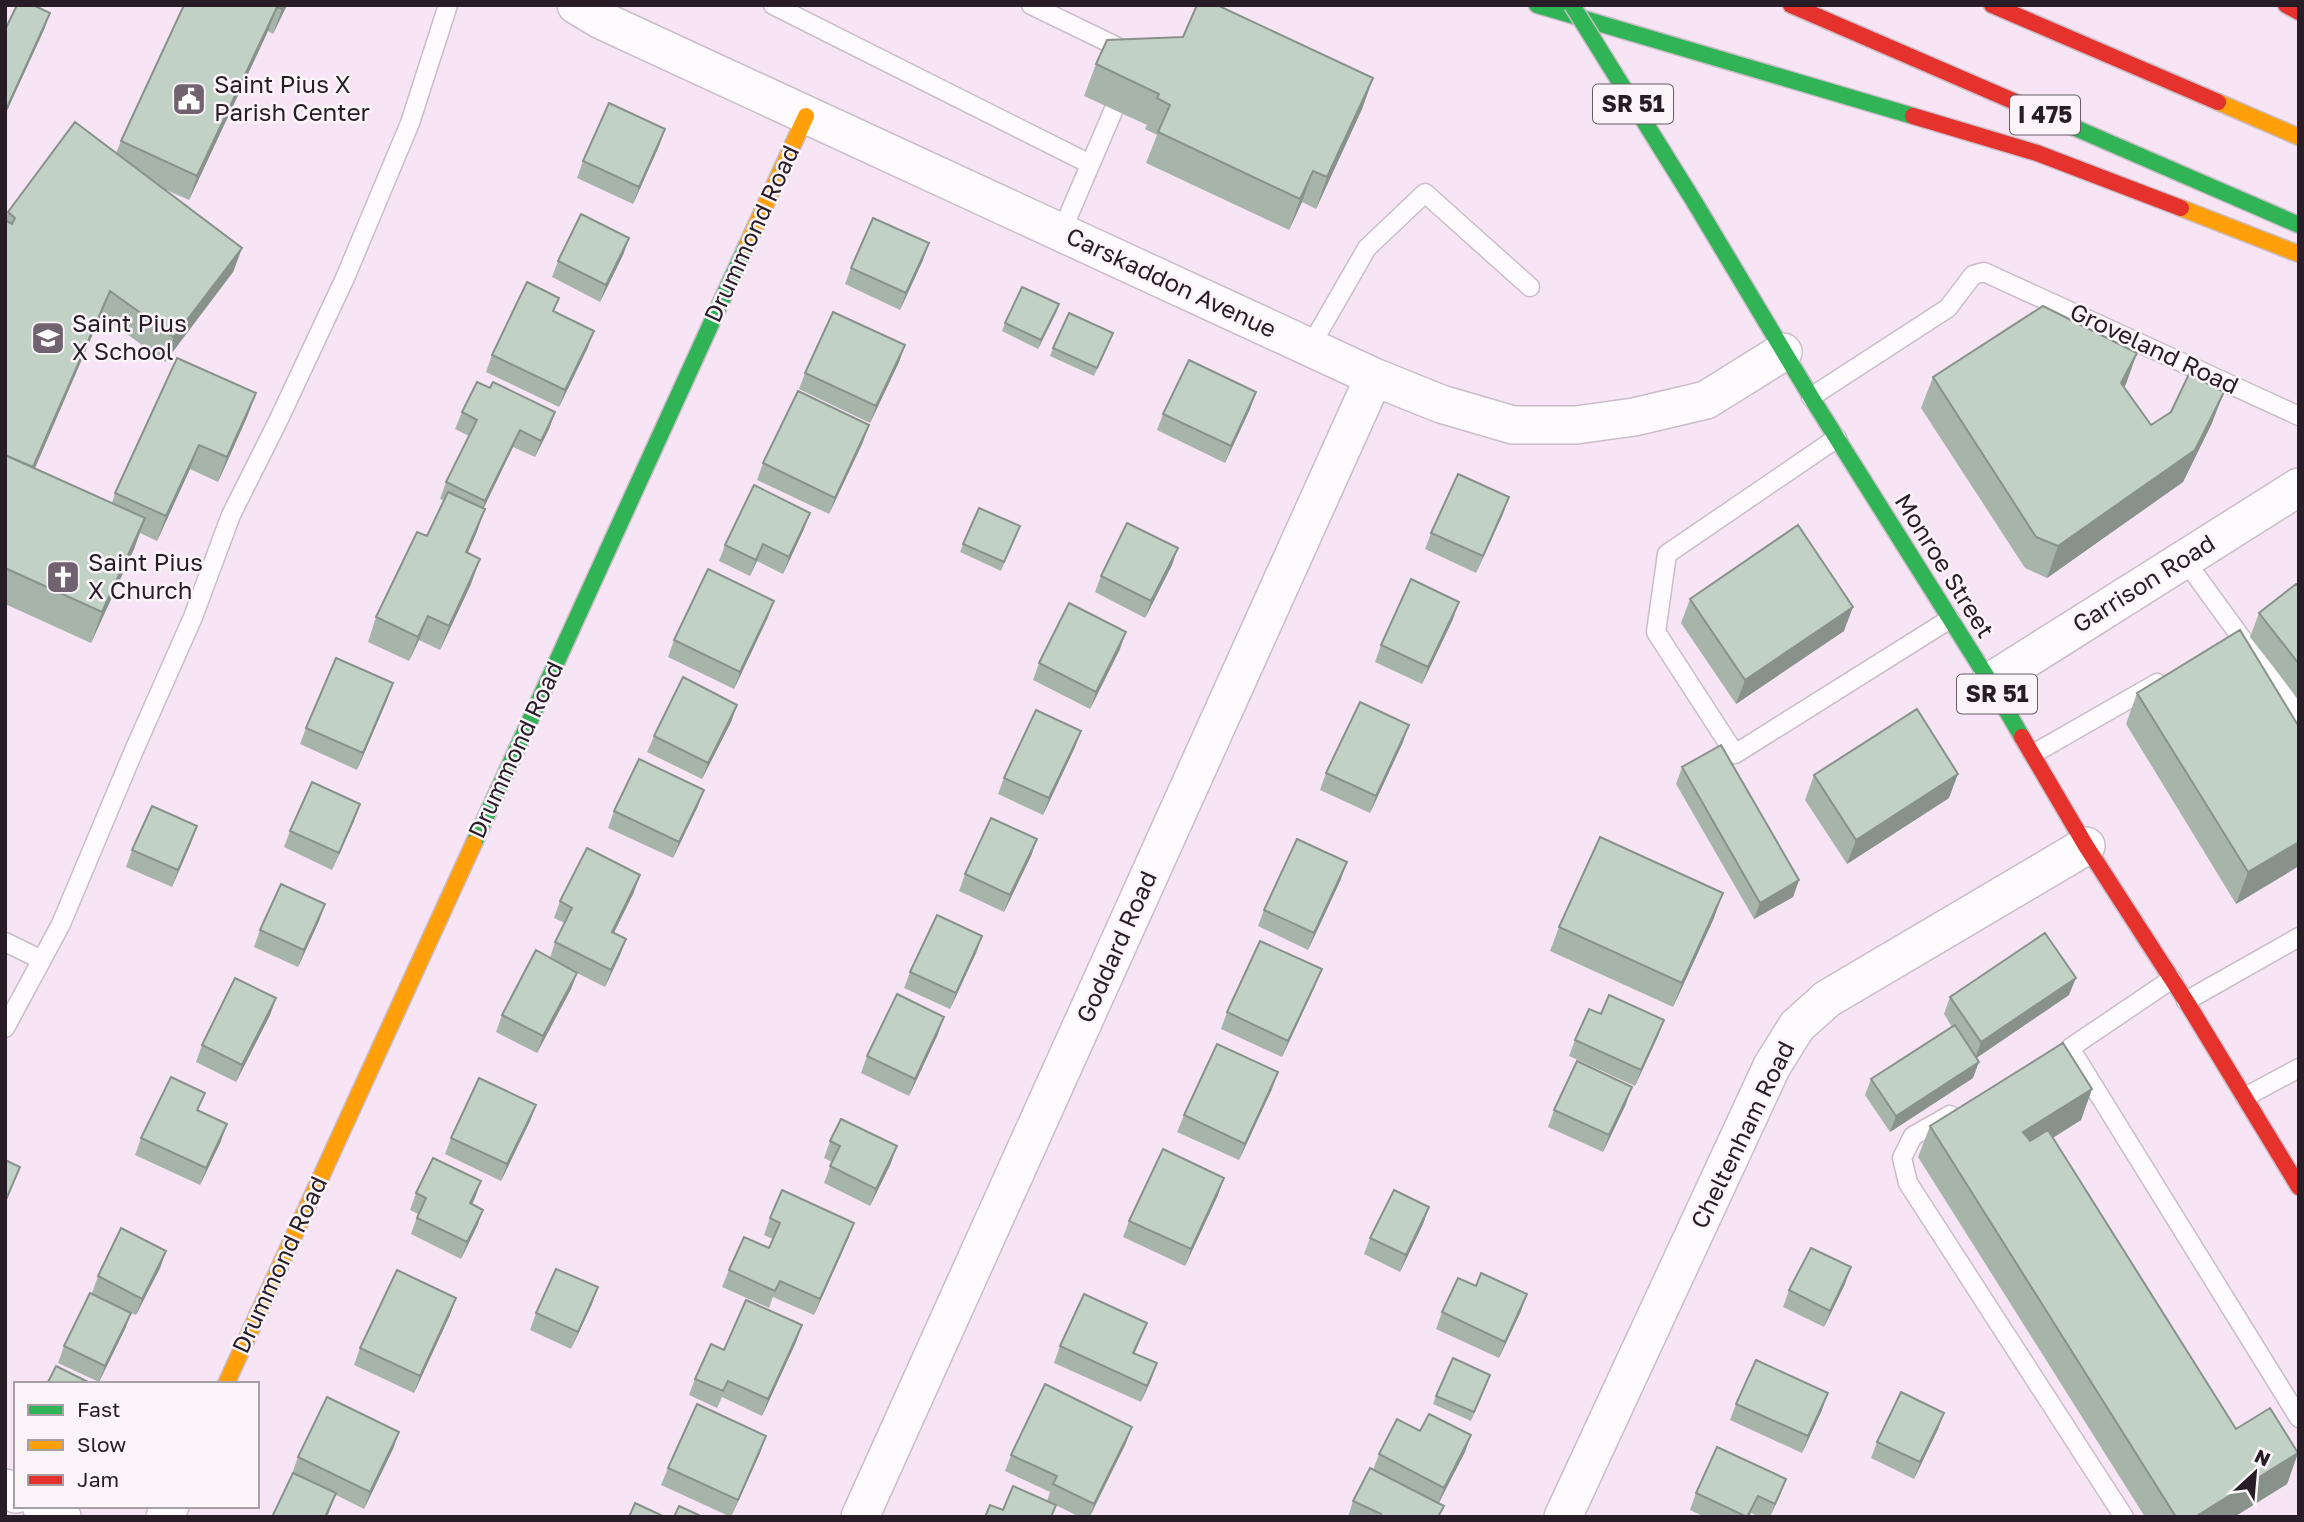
<svg xmlns="http://www.w3.org/2000/svg" width="2304" height="1522" viewBox="0 0 2304 1522" font-family="'Golos Text',sans-serif">
  <style>
    .lines { fill: none; stroke-linecap: round; stroke-linejoin: round }
    .lane-casing { stroke: #cabdc9; stroke-width: 21 }
    .street-casing { stroke: #cabdc9; stroke-width: 40 }
    .fast-casing { stroke: #cabdc9; stroke-width: 19 }
    .slow-casing { stroke: #cabdc9; stroke-width: 19 }
    .jam-casing { stroke: #cabdc9; stroke-width: 19 }
    .lane { stroke: #fefbfe; stroke-width: 18 }
    .street { stroke: #fefbfe; stroke-width: 37 }
    .fast { stroke: #30b455; stroke-width: 16 }
    .slow { stroke: #ff9f0a; stroke-width: 16 }
    .jam { stroke: #e5322d; stroke-width: 16 }
    .fast-bridge-casing { stroke: #cabdc9; stroke-width: 19; stroke-linecap: butt }
    .fast-bridge { stroke: #30b455; stroke-width: 16 }
    .wall { fill: #a7b4aa }
    .shaded-wall { fill: #88928b }
    .building { fill: #c2d1c6; stroke: #88928b; stroke-width: 2 }
    .labels { text-anchor: middle; stroke-width: 5; stroke-linejoin: round; paint-order: stroke }
    .shield { fill: #fbf5fa; stroke: #675d66; stroke-width: 2 }
    .shield-label { font-size: 23px; font-weight: bold; fill: #281c27 }
    .poi-label { font-size: 24px; fill: #281c27; stroke: #fbf5fa; text-anchor: start }
    .street-label { font-size: 24px; fill: #281c27; stroke: #fbf5fa }
  </style>
  <rect width="100%" height="100%" fill="#f7e5f5"/>
  <g class="lines">
    <g class="lane-casing">
      <path id="lane" d="M773,5L1090,164
        M1031,5L1126,51
        M1061,233L1114,109
        M1310,347L1367,248L1425,193L1530,287
        M1811,397L1948,308L1973,275L1984,272L2299,416
        M1837,438L1667,554L1656,632L1735,754L1950,619
        M2184,559L2299,717
        M2033,754L2157,683
        M5,942L42,960
        M2172,979L2070,1048L2299,1418
        M2186,1001L2299,937
        M5,1028L61,924L132,755L193,617L231,515L279,419L345,278L410,123L448,5
        M2245,1097L2299,1068
        M1950,1115L1913,1136L1902,1158L1908,1183L2124,1517"/>
    </g>
    <g class="street-casing">
      <path id="street" d="M576,5L601,20L1374,377L1441,404L1513,425H1576L1634,417L1706,400L1783,352
        M1990,682L2299,487
        M5,1488L16,1494
        M41,1506L62,1517
        M165,1517L170,1506
        M860,1517L1374,377
        M1563,1517L1772,1066L1797,1026L1827,999L2086,846"/>
    </g>
    <g class="fast-casing">
      <path id="fast" d="M1537,5L1913,116
        M2050,117L2299,225
        M1695,203L1811,397L1990,682L2022,737
        M474,843L747,245"/>
    </g>
    <g class="slow-casing">
      <path id="slow" d="M2218,102L2299,137
        M2181,208L2299,254
        M747,245L806,116
        M226,1384L474,843"/>
    </g>
    <g class="jam-casing">
      <path id="jam" d="M1791,5L2050,117
        M1992,5L2218,102
        M2286,5L2299,12
        M1913,116L2037,153L2181,208
        M2022,737L2086,846L2186,1001L2299,1187"/>
    </g>
    <use href="#lane" class="lane"/>
    <use href="#street" class="street"/>
    <use href="#fast" class="fast"/>
    <use href="#slow" class="slow"/>
    <use href="#jam" class="jam"/>
    <g class="fast-bridge-casing">
      <path id="fast-bridge" d="M1572,5L1695,203"/>
    </g>
    <use href="#fast-bridge" class="fast-bridge"/>
  </g>
  <path class="wall" d="M184,5H287L273,34L268,31L189,200L164,189L242,248L233,272L165,362L101,315L35,468L112,503L115,493L256,393L247,417L218,482L190,469L157,541L140,533L134,549L91,643L5,604V220L8,212L116,153L121,141Z
    M1096,64L1373,78L1362,109L1316,209L1302,202L1289,230L1146,163L1157,135L1145,129L1147,125L1084,96Z
    M659,146L633,204L577,178L583,161Z
    M629,238L623,255L600,302L552,277L558,261Z
    M923,260L900,310L845,284L851,268Z
    M1059,304L1038,349L1002,331L1005,323Z
    M554,312L588,347L559,407L486,372L492,355Z
    M1110,341L1094,376L1050,356L1053,348Z
    M905,345L899,362L870,423L799,389L805,373Z
    M1933,377L2126,384L2124,387L2151,425L2212,423L2183,482L2047,578L2025,568L1921,408Z
    M490,388L555,412L549,429L535,457L513,447L483,508L485,509L476,534L468,553L471,584L440,650L419,640L409,661L368,642L376,617L427,536L443,500L440,499L446,482L469,436L455,429L462,412Z
    M1256,392L1250,409L1225,463L1157,430L1163,414Z
    M863,442L829,514L757,480L763,463Z
    M1503,514L1476,573L1425,549L1431,533Z
    M1020,526L1001,571L960,552L963,544Z
    M804,529L783,574L757,561L750,576L719,561L725,545Z
    M1172,565L1145,618L1095,592L1101,576Z
    M2299,587V700L2250,637L2259,613Z
    M1690,599L1844,631L1736,704L1681,623Z
    M768,617L734,689L668,657L674,640Z
    M1453,619L1422,684L1375,662L1381,645Z
    M1120,649L1090,709L1033,680L1039,663Z
    M2137,693L2299,866L2236,904L2126,724Z
    M387,700L357,770L300,744L306,728Z
    M737,705L731,722L702,779L647,752L654,736Z
    M1081,731L1075,747L1043,815L998,794L1004,778Z
    M1403,742L1370,813L1320,790L1326,773Z
    M1682,767L1799,880L1793,897L1754,919L1676,784Z
    M1814,775L1949,798L1847,864L1805,800Z
    M698,806L673,858L608,828L614,811Z
    M354,821L332,870L284,847L290,831Z
    M1037,839L1031,856L1004,912L959,891L965,874Z
    M191,843L172,887L126,867L132,850Z
    M1341,879L1308,950L1258,926L1264,910Z
    M634,892L614,933L626,939L620,955L605,987L577,973L571,989L537,1053L496,1032L502,1015L550,958L555,942L565,923L554,918L560,901Z
    M325,904L319,921L298,967L254,947L260,930Z
    M1714,918L1673,1007L1550,951L1559,927Z
    M982,936L976,953L950,1009L904,988L910,972Z
    M1315,986L1282,1057L1221,1029L1227,1012Z
    M2069,995L1976,1058L1973,1078L1890,1132L1865,1095L1871,1079L1952,1027L1944,1014L1950,997Z
    M276,998L270,1015L236,1082L196,1062L202,1045Z
    M1601,1014L1664,1020L1658,1036L1635,1086L1569,1056L1575,1040Z
    M938,1034L909,1096L861,1073L867,1056Z
    M1272,1089L1239,1160L1177,1132L1184,1115Z
    M2092,1089L2081,1120L2053,1138L2236,1429L2298,1453L2287,1484L2234,1517H2145L1918,1157L1930,1126Z
    M1626,1104L1603,1152L1548,1127L1554,1110Z
    M536,1105L530,1121L501,1181L445,1154L451,1138Z
    M198,1111L221,1141L200,1185L135,1155L141,1138Z
    M830,1141L891,1163L870,1206L824,1183L832,1162L824,1158Z
    M481,1181L472,1204L483,1210L477,1226L461,1259L411,1234L418,1214L410,1210L416,1193Z
    M1218,1195L1185,1266L1123,1237L1129,1221Z
    M1429,1207L1423,1224L1400,1272L1364,1254L1370,1238Z
    M770,1218L854,1223L848,1239L814,1315L773,1297L769,1308L722,1287L729,1270L769,1248L773,1239L764,1235Z
    M166,1251L160,1268L136,1315L131,1313L125,1329L99,1382L58,1363L64,1346L129,1312L92,1293L98,1276Z
    M1845,1284L1824,1327L1783,1307L1789,1290Z
    M1476,1286L1521,1311L1499,1358L1436,1329L1442,1312Z
    M592,1304L571,1349L530,1330L536,1313Z
    M450,1315L414,1393L354,1365L360,1348Z
    M1147,1323L1135,1353L1151,1380L1141,1402L1054,1363L1060,1346Z
    M802,1325L796,1342L762,1416L722,1397L717,1408L689,1395L695,1379L724,1350Z
    M1487,1384L1471,1421L1433,1404L1436,1396Z
    M1736,1404L1822,1410L1802,1453L1730,1420Z
    M1944,1413L1938,1429L1914,1479L1871,1458L1877,1442Z
    M1420,1431L1465,1452L1439,1503L1440,1517H1348L1353,1501L1373,1470L1379,1454Z
    M399,1432L393,1449L364,1509L336,1495L327,1517H272L292,1474L298,1457Z
    M1126,1443L1090,1517H1080L1047,1501L1050,1492L1005,1471L1011,1455Z
    M760,1453L731,1517L661,1485L668,1468Z
    M1786,1479L1770,1517H1760L1751,1513L1750,1517H1705L1690,1510L1696,1493Z"/>
  <path class="shaded-wall" d="M284,5H287L273,34L282,9Z
    M277,7L268,31L189,200L197,176Z
    M50,13L44,30L5,115V112Z
    M1373,78L1362,109L1316,209L1327,177Z
    M665,129L659,146L633,204L639,187Z
    M1313,171L1302,202L1289,230L1300,199Z
    M629,238L623,255L600,302L606,285Z
    M929,243L923,260L900,310L906,293Z
    M242,248L233,272L165,362L174,337Z
    M110,291L101,315L22,498L31,474Z
    M1059,304L1056,313L1038,349L1041,340Z
    M594,331L588,347L559,407L565,390Z
    M905,345L899,362L870,423L876,406Z
    M2137,353L2126,384L2110,415L2121,383Z
    M1256,392L1250,409L1225,463L1231,446Z
    M2224,392L2212,423L2183,482L2047,578L2058,546Z
    M256,393L247,417L218,482L227,457Z
    M555,412L549,429L535,457L541,441Z
    M869,425L863,442L829,514L835,498Z
    M520,430L513,447L479,518L485,501Z
    M199,445L190,469L157,541L166,516Z
    M1509,497L1503,514L1476,573L1483,556Z
    M485,509L476,534L457,576L466,552Z
    M810,513L804,529L783,574L789,557Z
    M145,518L134,549L91,643L102,612Z
    M763,544L757,561L750,576L756,560Z
    M1178,548L1172,565L1145,618L1151,601Z
    M480,559L471,584L440,650L449,626Z
    M774,601L768,617L734,689L740,672Z
    M1459,602L1453,619L1422,684L1428,667Z
    M1853,607L1844,631L1736,704L1745,680Z
    M428,616L419,640L409,661L418,637Z
    M1126,632L1120,649L1090,709L1096,692Z
    M393,683L387,700L357,770L363,753Z
    M737,705L731,722L702,779L708,763Z
    M1409,725L1403,742L1370,813L1376,796Z
    M1081,731L1075,747L1043,815L1049,798Z
    M1958,774L1949,798L1847,864L1856,840Z
    M704,790L698,806L673,858L679,842Z
    M360,804L354,821L332,870L339,853Z
    M197,826L191,843L172,887L178,870Z
    M1037,839L1031,856L1004,912L1010,895Z
    M2299,842V866L2236,904L2248,872Z
    M1347,862L1341,879L1308,950L1314,933Z
    M640,875L634,892L606,948L612,932Z
    M1799,880L1793,897L1754,919L1760,903Z
    M1723,893L1714,918L1673,1007L1682,983Z
    M325,904L319,921L298,967L304,950Z
    M982,936L976,953L950,1009L956,993Z
    M626,939L620,955L605,987L611,970Z
    M1322,969L1315,986L1282,1057L1288,1041Z
    M577,973L571,989L537,1053L543,1036Z
    M2076,978L2069,995L1975,1059L1981,1042Z
    M276,998L270,1015L236,1082L242,1065Z
    M944,1017L938,1034L909,1096L915,1079Z
    M1664,1020L1658,1036L1635,1086L1641,1070Z
    M1979,1062L1973,1078L1890,1132L1896,1116Z
    M1278,1072L1272,1089L1239,1160L1245,1144Z
    M1632,1087L1626,1104L1603,1152L1609,1135Z
    M2092,1089L2081,1120L2012,1163L2023,1132Z
    M536,1105L530,1121L501,1181L507,1164Z
    M227,1124L221,1141L200,1185L206,1168Z
    M897,1146L891,1163L870,1206L876,1189Z
    M1224,1178L1218,1195L1185,1266L1191,1249Z
    M481,1181L475,1198L464,1220L470,1203Z
    M1429,1207L1423,1224L1400,1272L1406,1255Z
    M483,1210L477,1226L461,1259L467,1242Z
    M854,1223L848,1239L814,1315L820,1299Z
    M166,1251L160,1268L136,1315L142,1299Z
    M1851,1267L1845,1284L1824,1327L1830,1311Z
    M598,1287L592,1304L571,1349L578,1332Z
    M1527,1294L1521,1311L1499,1358L1505,1342Z
    M456,1298L450,1315L414,1393L420,1376Z
    M131,1313L125,1329L99,1382L105,1366Z
    M802,1325L796,1342L762,1416L768,1399Z
    M1157,1363L1151,1380L1141,1402L1147,1386Z
    M1828,1393L1822,1410L1802,1453L1808,1436Z
    M1944,1413L1938,1429L1914,1479L1920,1462Z
    M1132,1427L1126,1443L1089,1517L1094,1504Z
    M399,1432L393,1449L364,1509L370,1492Z
    M1471,1435L1465,1452L1438,1504L1444,1488Z
    M766,1436L760,1453L731,1517L738,1500Z
    M2298,1453L2287,1484L2234,1517H2195Z
    M1786,1479L1780,1495L1770,1517L1775,1504Z
    M336,1493L327,1517H325Z"/>
  <path class="building" d="M17,5H33L50,13L5,112V30Z
    M184,5H284L282,9L277,7L197,176L121,141Z
    M1197,5H1217L1373,78L1327,177L1313,171L1300,199L1158,132L1170,105L1157,98L1159,94L1096,64L1107,40L1183,37Z
    M609,103L665,129L639,187L583,161Z
    M75,122L242,248L174,337L110,291L33,467L5,455V220L12,224L15,218L8,212Z
    M581,214L629,238L606,285L558,261Z
    M873,218L929,243L906,293L851,268Z
    M527,282L559,298L553,311L594,331L565,390L492,355Z
    M1022,287L1059,304L1041,340L1005,323Z
    M2043,306L2137,353L2121,383L2151,425L2171,412L2189,374L2224,392L2195,450L2058,546L2036,537L1933,377Z
    M833,312L905,345L876,406L805,373Z
    M1069,313L1113,333L1097,368L1053,348Z
    M177,358L256,393L227,457L199,445L166,516L115,493Z
    M1189,360L1256,392L1231,446L1163,414Z
    M477,382L490,388L493,382L555,412L541,441L520,430L485,501L446,482L477,420L462,412Z
    M798,391L869,425L835,498L763,463Z
    M5,455L145,518L102,612L5,568Z
    M1458,474L1509,497L1483,556L1431,533Z
    M754,485L810,513L789,557L763,544L756,560L725,545Z
    M448,492L485,509L466,552L480,559L449,626L428,616L418,637L376,617L417,532L427,536Z
    M979,508L1020,526L1004,562L963,544Z
    M1127,523L1178,548L1151,601L1101,576Z
    M1798,525L1853,607L1745,680L1690,599Z
    M708,569L774,601L740,672L674,640Z
    M1411,579L1459,602L1428,667L1381,645Z
    M2296,584L2299,587V664L2259,613Z
    M1069,603L1126,632L1096,692L1039,663Z
    M2240,630L2299,727V842L2248,872L2137,693Z
    M336,658L393,683L363,753L306,728Z
    M683,677L737,705L708,763L654,736Z
    M1360,702L1409,725L1376,796L1326,773Z
    M1917,709L1958,774L1856,840L1814,775Z
    M1036,710L1081,731L1049,798L1004,778Z
    M1721,745L1799,880L1760,903L1682,767Z
    M639,759L704,790L679,842L614,811Z
    M312,782L360,804L339,853L290,831Z
    M152,806L197,826L178,870L132,850Z
    M991,818L1037,839L1010,895L965,874Z
    M1600,837L1723,893L1682,983L1559,927Z
    M1297,839L1347,862L1314,933L1264,910Z
    M587,848L640,875L612,932L626,939L611,970L555,942L572,908L560,901Z
    M281,884L325,904L304,950L260,930Z
    M937,915L982,936L956,993L910,972Z
    M2045,933L2076,978L1981,1042L1950,997Z
    M1260,941L1322,969L1288,1041L1227,1012Z
    M536,950L577,973L543,1036L502,1015Z
    M235,978L276,998L242,1065L202,1045Z
    M897,994L944,1017L915,1079L867,1056Z
    M1609,995L1664,1020L1641,1070L1575,1040L1589,1009L1601,1014Z
    M1955,1025L1979,1062L1896,1116L1871,1079Z
    M2063,1043L2092,1089L2023,1132L2030,1141L2048,1130L2236,1429L2270,1408L2298,1453L2195,1517H2176L1930,1126Z
    M1217,1044L1278,1072L1245,1144L1184,1115Z
    M1577,1061L1632,1087L1609,1135L1554,1110Z
    M171,1077L205,1093L197,1110L227,1124L206,1168L141,1138Z
    M479,1078L536,1105L507,1164L451,1138Z
    M841,1119L897,1146L876,1189L830,1166L840,1146L830,1141Z
    M1163,1149L1224,1178L1191,1249L1129,1221Z
    M433,1158L481,1181L470,1203L483,1210L467,1242L417,1218L426,1198L416,1193Z
    M5,1160L20,1167L5,1202Z
    M782,1190L854,1223L820,1299L780,1281L775,1291L729,1270L744,1237L769,1248L780,1223L770,1218Z
    M1394,1190L1429,1207L1406,1255L1370,1238Z
    M121,1228L166,1251L142,1299L98,1276Z
    M1811,1248L1851,1267L1830,1311L1789,1290Z
    M556,1269L598,1287L578,1332L536,1313Z
    M397,1270L456,1298L420,1376L360,1348Z
    M1481,1273L1527,1294L1505,1342L1442,1312L1458,1278L1476,1286Z
    M90,1293L131,1313L105,1366L64,1346Z
    M1084,1294L1147,1323L1133,1353L1157,1363L1147,1386L1060,1346Z
    M746,1300L802,1325L768,1399L728,1381L723,1391L695,1379L711,1344L724,1350Z
    M1453,1358L1490,1375L1474,1412L1436,1396Z
    M1756,1360L1828,1393L1808,1436L1736,1404Z
    M56,1366L92,1384H47Z
    M1045,1384L1132,1427L1094,1504L1053,1484L1057,1476L1011,1455Z
    M1901,1392L1944,1413L1920,1462L1877,1442Z
    M327,1397L399,1432L370,1492L298,1457Z
    M697,1404L766,1436L738,1500L668,1468Z
    M1429,1414L1471,1435L1444,1488L1379,1454L1397,1419L1420,1431Z
    M1717,1447L1786,1479L1775,1504L1758,1496L1747,1517L1696,1493Z
    M1370,1468L1444,1506L1438,1517H1379L1381,1514L1353,1501Z
    M293,1473L336,1493L325,1517H272Z
    M1013,1486L1056,1505L1051,1517H985L990,1505L1003,1510Z
    M635,1503L665,1517H629Z
    M679,1506L703,1517H674Z"/>
  <defs>
    <g id="civic-square" transform="scale(1.75)"><rect x="-9" y="-9" width="18" height="18" rx="4" fill="#70626f" stroke="#fbf5fa"/><path d="M-.6-6.5H3V-4.5H.6V-3L4-1V1h2V6H-6V1h2V-1L-.6-3ZM-1.2 2.5V6h2.4V2.5Z" fill="#fff"/></g>
    <g id="school-square" transform="scale(1.75)"><rect x="-9" y="-9" width="18" height="18" rx="4" fill="#70626f" stroke="#fbf5fa"/><path d="M0-5L7-2L0 1L-7-2ZM-4 1L0 2.5L4 1V4Q0 6-4 4Z" fill="#fff"/></g>
    <g id="church-square" transform="scale(1.75)"><rect x="-9" y="-9" width="18" height="18" rx="4" fill="#70626f" stroke="#fbf5fa"/><path d="M-1.2-6h2.4v3.5h3.3v2.4h-3.3V6h-2.4V-.1h-3.3v-2.4h3.3Z" fill="#fff"/></g>
  </defs>
  <g fill-rule="evenodd">
    <use href="#civic-square" x="189" y="99"/>
    <use href="#school-square" x="48" y="338"/>
    <use href="#church-square" x="63" y="577"/>
  </g>
  <g class="labels">
    <g class="shield">
      <rect x="1593" y="84.5" width="80" height="39" rx="5"/>
      <rect x="2010" y="95.5" width="70" height="39" rx="5"/>
      <rect x="1957" y="674.5" width="80" height="39" rx="5"/>
    </g>
    <g class="shield-label">
      <text x="1633" y="112">SR 51</text>
      <text x="2045" y="123">I 475</text>
      <text x="1997" y="702">SR 51</text>
    </g>
    <g class="poi-label">
      <text x="214" y="93">Saint Pius X<tspan x="214" dy="28">Parish Center</tspan></text>
      <text x="72" y="332">Saint Pius<tspan x="72" dy="28">X School</tspan></text>
      <text x="88" y="571">Saint Pius<tspan x="88" dy="28">X Church</tspan></text>
    </g>
    <g class="street-label">
      <text transform="translate(752 234) rotate(-65)" y="8">Drummond Road</text>
      <text transform="translate(1171 283) rotate(25)" y="8">Carskaddon Avenue</text>
      <text transform="translate(2154 349) rotate(25)" y="8">Groveland Road</text>
      <text transform="translate(1944 566) rotate(58)" y="8">Monroe Street</text>
      <text transform="translate(2144 584) rotate(-32)" y="8">Garrison Road</text>
      <text transform="translate(516 750) rotate(-65)" y="8">Drummond Road</text>
      <text transform="translate(1117 947) rotate(-66)" y="8">Goddard Road</text>
      <text transform="translate(1743 1135) rotate(-64)" y="8">Cheltenham Road</text>
      <text transform="translate(280 1265) rotate(-65)" y="8">Drummond Road</text>
    </g>
  </g>
  <rect width="2304" height="1522" fill="none" stroke="#281c27" stroke-width="14"/>
  <rect x="14" y="1382" width="245" height="126" fill="#fbf5fa" stroke="#a79ea6" stroke-width="2"/>
  <rect x="28" y="1405" width="35" height="10" fill="#30b455" stroke="#a79ea6" stroke-width="2"/>
  <text x="77" y="1417" font-size="21" fill="#281c27">Fast</text>
  <rect x="28" y="1440" width="35" height="10" fill="#ff9f0a" stroke="#a79ea6" stroke-width="2"/>
  <text x="77" y="1452" font-size="21" fill="#281c27">Slow</text>
  <rect x="28" y="1475" width="35" height="10" fill="#e5322d" stroke="#a79ea6" stroke-width="2"/>
  <text x="77" y="1487" font-size="21" fill="#281c27">Jam</text>
  <g transform="translate(2255 1473) rotate(26)" stroke="#fbf5fa" stroke-width="5" paint-order="stroke">
  <path d="M0-5L12 26L0 18L-12 26Z" fill="#281c27"/>
  <text y="-10" font-size="19" font-weight="bold" text-anchor="middle" fill="#281c27">N</text>
  </g>
</svg>
